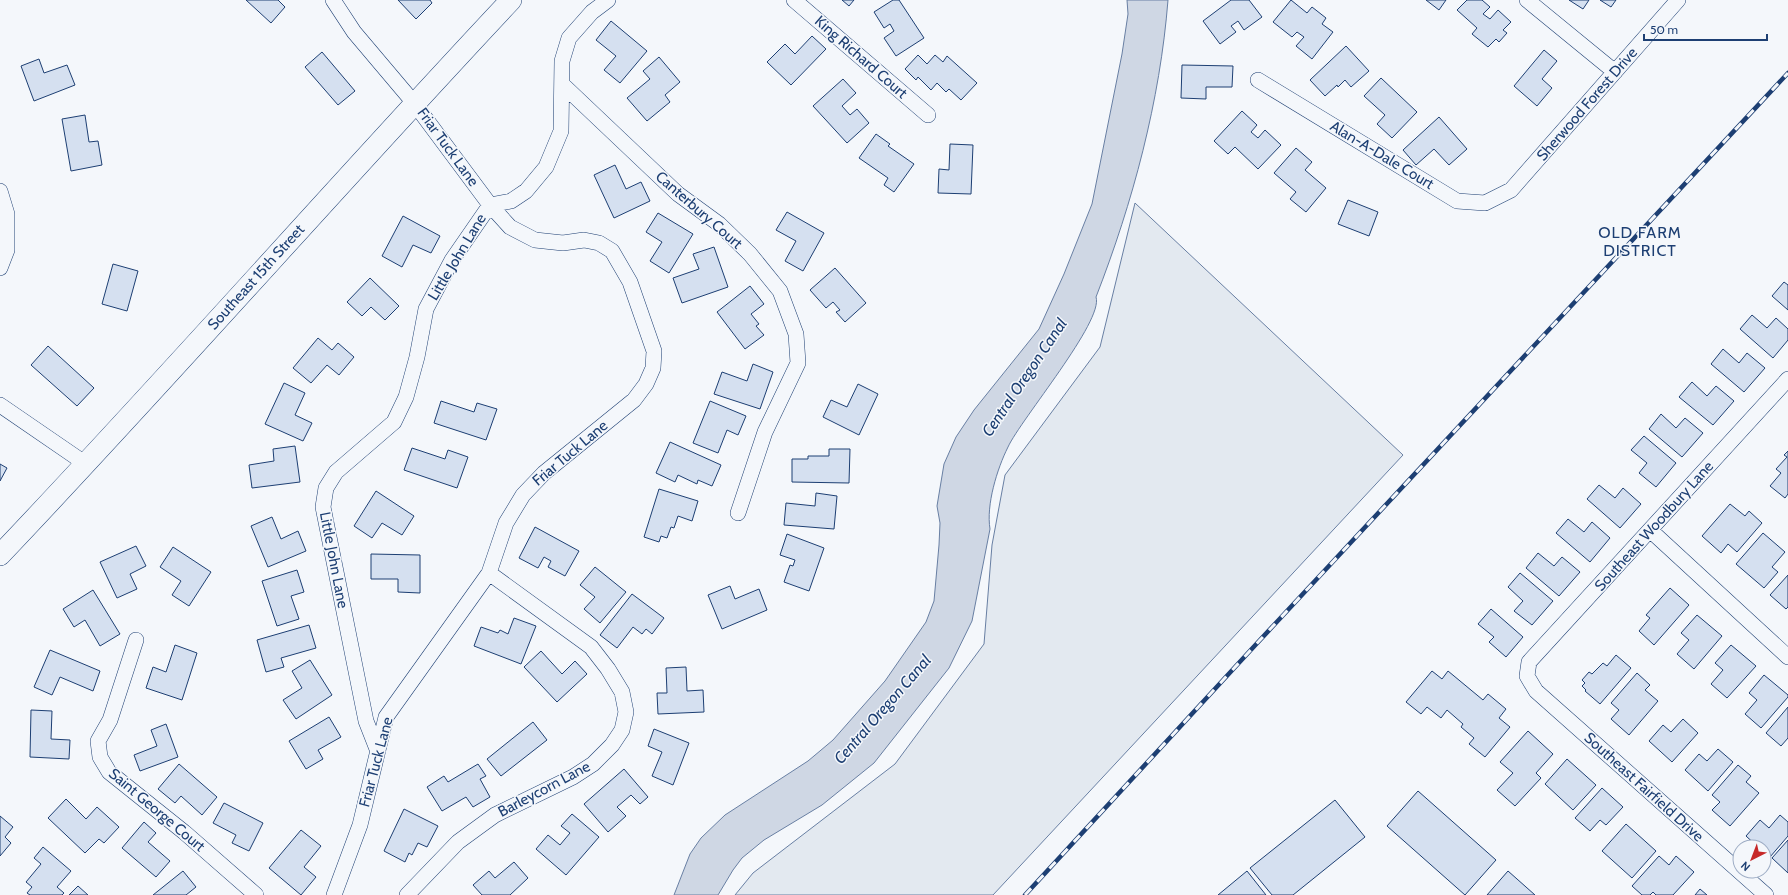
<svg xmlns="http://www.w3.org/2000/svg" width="1788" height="895" viewBox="0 0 1788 895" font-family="Cabin,sans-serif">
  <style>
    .green { fill: #e3e9f0; stroke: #687fa3 }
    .water { fill: #cfd7e4; stroke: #687fa3 }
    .building { fill: #d5e0f0; stroke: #1d3f73 }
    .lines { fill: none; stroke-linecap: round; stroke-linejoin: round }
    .street-casing { stroke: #1d3f73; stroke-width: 16 }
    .secondary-casing { stroke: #1d3f73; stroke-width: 22 }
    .street { stroke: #f4f7fb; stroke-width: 15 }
    .secondary { stroke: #f4f7fb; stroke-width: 21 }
    .rail-casing { stroke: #1d3f73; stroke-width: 4.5 }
    .rail { stroke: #f4f7fb; stroke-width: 3; stroke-dasharray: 9; stroke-linecap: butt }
    .labels { text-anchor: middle; stroke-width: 3; stroke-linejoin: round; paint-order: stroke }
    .street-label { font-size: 15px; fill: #1d3f73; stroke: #f4f7fb }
    .neighbourhood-label { font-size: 16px; letter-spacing: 1px; fill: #1d3f73; stroke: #f4f7fb }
    .water-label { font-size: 16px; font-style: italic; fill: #1d3f73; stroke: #f4f7fb }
  </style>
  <rect width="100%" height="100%" fill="#f4f7fb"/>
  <path class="green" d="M1135,203L1403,455L993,895H735L753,873L895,764L984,644L992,545L1005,475L1100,347Z"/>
  <path class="water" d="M1127,0H1168C1160,101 1133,202 1096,297C1104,321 1021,419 1008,447C997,469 986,505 990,529L972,621L949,668L874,763L822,805L764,840L742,858L733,870L718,895H674L690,854L701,838L725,815L808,761L833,740L885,681L926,622L934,601L939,545L940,523L937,506L944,464L956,437L974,410L1039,329L1064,274L1092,204L1122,54L1128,14Z"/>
  <path class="building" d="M246,0H278L285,7L271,23Z
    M398,0H430L432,3L416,19Z
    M842,0H854L849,6Z
    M893,0H899L924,38L896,56L884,38L894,31L890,24L884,28L874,12Z
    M1231,0H1249L1262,17L1244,30L1238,21L1231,26L1236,32L1220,44L1203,21Z
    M1291,0L1307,13L1312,7L1326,18L1322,24L1333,32L1312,59L1296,46L1304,37L1297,32L1292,37L1273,22Z
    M1426,0H1446L1439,10Z
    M1467,0H1482L1490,7L1483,14L1490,19L1498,10L1511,22L1503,30L1507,33L1499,42L1496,39L1488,47L1472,34L1477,28L1457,10Z
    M1569,0H1589L1583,9Z
    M1600,0H1616L1611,7Z
    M611,21L647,51L620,83L604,70L616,56L596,40Z
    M812,36L826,49L791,85L767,62L785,44L795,54Z
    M1346,46L1369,71L1351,87L1345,80L1338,87L1337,85L1325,96L1310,80Z
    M1544,50L1557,61L1542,79L1552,88L1537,106L1514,86Z
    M322,52L355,91L338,105L305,67Z
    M918,55L927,64L935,55L943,62L947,56L977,83L961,100L949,89L946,92L937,83L931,90L918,77L916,80L905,69Z
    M659,57L680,82L665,95L670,102L647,121L627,98L650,79L643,71Z
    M39,59L44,73L67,65L75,85L34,101L21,66Z
    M1182,65L1233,66L1232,87H1206V99L1181,98Z
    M1381,78L1417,112L1392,138L1377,124L1385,115L1364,96Z
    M843,79L856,93L842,106L850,115L857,109L869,123L847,143L813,106Z
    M1242,111L1257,125L1251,132L1258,138L1265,130L1281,145L1258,169L1235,147L1228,154L1214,141Z
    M85,115L89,142L98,141L102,165L71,171L62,119Z
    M1439,117L1467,149L1449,165L1434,149L1416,165L1403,150Z
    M876,134L890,144L888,146L914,164L894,192L884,185L888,178L859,158Z
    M950,144L973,145L971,194L938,193L939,169L949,170Z
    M1296,148L1312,162L1305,170L1326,188L1306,212L1290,199L1296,192L1274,173Z
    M615,165L626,189L641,182L650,201L614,218L594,175Z
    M1348,200L1378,212L1369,236L1338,224Z
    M787,212L824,233L803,271L785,261L796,241L776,230Z
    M658,213L693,234L669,273L650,261L662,242L646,232Z
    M403,216L440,236L431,253L413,245L402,267L382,256Z
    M714,247L728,287L682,303L673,278L699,269L693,254Z
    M113,264L138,271L127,311L102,304Z
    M835,268L866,303L845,322L836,312L840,310L833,302L826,308L810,290Z
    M370,278L399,306L385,320L371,307L362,316L347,302Z
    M1784,282L1788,285V310L1772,296Z
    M750,286L764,304L751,314L759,324L756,326L764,335L745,349L717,312Z
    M1752,315L1767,328L1776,318L1788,329V340L1773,358L1740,329Z
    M318,338L332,350L338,343L354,357L339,375L327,365L311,383L293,368Z
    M48,346L94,388L77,406L31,365Z
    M1723,349L1739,363L1747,353L1765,368L1744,392L1711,364Z
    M753,364L773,372L760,409L714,394L722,372L747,381Z
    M1692,382L1707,396L1716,386L1734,401L1713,425L1679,397Z
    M284,383L305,393L295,415L312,423L303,441L265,424Z
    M858,384L878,394L859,435L823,417L831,400L847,407Z
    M441,401L474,412L477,403L497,409L486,440L434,423Z
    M710,401L746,416L738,435L727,430L718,453L693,443Z
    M1661,414L1676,428L1685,418L1703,433L1682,457L1649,429Z
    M1644,436L1676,463L1656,487L1639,473L1647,463L1631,450Z
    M670,442L721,465L712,486L698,480L697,484L678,475L675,482L656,473Z
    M295,446L300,482L252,488L249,465L274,461L273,449Z
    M412,448L445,459L448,450L468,457L457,488L404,470Z
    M829,449H850L849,483L792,482V459H808V456H829Z
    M1788,451V494L1785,498L1770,486L1781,473L1776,469L1787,457L1784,455Z
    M0,464L7,468L0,481Z
    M1599,485L1615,498L1623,488L1641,504L1620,528L1587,499Z
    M659,489L698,501L692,521L678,516L674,528L671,527L667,538L661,536L659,542L644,537Z
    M376,491L414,516L402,535L382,523L372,538L354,526Z
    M816,493L837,496L834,529L784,525L786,503L815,506Z
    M1730,504L1745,516L1749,511L1762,523L1737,552L1728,544L1721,553L1702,536Z
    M272,517L281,539L298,531L306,551L268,567L251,526Z
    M1568,519L1584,532L1592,522L1610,538L1590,562L1556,533Z
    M535,527L579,551L565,576L548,567L551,561L544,557L538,568L519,558Z
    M1763,533L1785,552L1772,567L1778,572L1764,588L1736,564Z
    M787,534L824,548L809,591L784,582L790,565L793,566L795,560L780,555Z
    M136,546L146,566L130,574L137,589L117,598L100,562Z
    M173,547L211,572L189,606L172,595L181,581L160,567Z
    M1538,553L1554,566L1562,557L1580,572L1559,596L1526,568Z
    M371,554L420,555V593L398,592V579H371Z
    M595,567L626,592L600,623L584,609L595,597L580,585Z
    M297,570L304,592L291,596L299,619L277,626L262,581Z
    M1520,573L1553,601L1532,625L1514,611L1523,601L1508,587Z
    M1788,575V607L1786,609L1770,595Z
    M730,586L735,599L759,589L767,610L722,629L708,595Z
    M1670,588L1689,605L1654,645L1639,631L1650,618L1646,615Z
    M93,590L120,634L100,646L85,620L74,627L63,609Z
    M632,594L664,618L652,634L646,629L642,634L633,627L617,648L600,635Z
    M1491,609L1523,637L1506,657L1489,642L1494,637L1478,624Z
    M1697,615L1722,636L1694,669L1677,654L1689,640L1681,633Z
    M514,618L536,626L521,664L474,646L481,627L498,633L500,630L508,634Z
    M309,625L316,648L281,658L284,667L266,672L257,640Z
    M175,645L197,653L182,700L146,688L153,667L166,672Z
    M1731,645L1756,666L1727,698L1711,684L1723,670L1715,663Z
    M50,650L100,671L93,691L60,677L52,695L34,687Z
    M541,651L562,674L575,661L587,674L557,702L524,667Z
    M1616,655L1631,668L1600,704L1585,691L1586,690L1582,686L1585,683L1582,680L1589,672L1592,674L1603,663L1607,666Z
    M310,660L332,695L296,719L283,700L302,688L292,671Z
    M686,667L687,691L703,690L704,712L658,714L657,693H667L666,668Z
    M1432,671L1442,679L1448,671L1483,700L1488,694L1506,709L1499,718L1510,727L1485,757L1469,744L1474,738L1461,727L1463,724L1447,710L1441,718L1427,707L1421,714L1406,702Z
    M1637,673L1650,685L1645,690L1658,701L1629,735L1611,719L1619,710L1611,703Z
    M1764,675L1788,695V697L1761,728L1745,714L1757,700L1749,693Z
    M1788,707V738L1781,746L1766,733Z
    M31,710L52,711L51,739L70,740L69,759L30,757Z
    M329,717L341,737L318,750L323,759L306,769L289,741Z
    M1683,719L1698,733L1672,762L1649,741L1663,725L1671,732Z
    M533,722L547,740L501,776L487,759Z
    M166,724L178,757L140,771L134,755L157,746L151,730Z
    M654,729L689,743L673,785L652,776L662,752L648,746Z
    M1528,731L1553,754L1536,773L1541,778L1515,806L1497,790L1513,773L1500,762Z
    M1718,749L1733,762L1708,791L1685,770L1699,754L1707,761Z
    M1567,759L1596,785L1573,810L1545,784Z
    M179,764L217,797L202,815L181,796L175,803L158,789Z
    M478,764L486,776L480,779L490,797L473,807L466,797L442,811L427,787L444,776L448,782Z
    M1738,765L1751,776L1746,782L1759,793L1730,826L1712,810L1720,802L1712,795Z
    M624,769L648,797L640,804L631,795L617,807L626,816L608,832L584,804Z
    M1602,788L1623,807L1606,825L1600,820L1590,831L1575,818Z
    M1418,791L1496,860L1465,895L1387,826Z
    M66,799L86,819L97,807L119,827L104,843L99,839L85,853L48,818Z
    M1335,800L1365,837L1293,895H1272L1250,868Z
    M224,803L263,823L249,851L232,843L236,835L213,823Z
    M404,809L438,826L427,847L418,843L412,855L409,853L405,862L384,851Z
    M572,814L599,837L566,875L536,849L548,835L560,845L570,833L561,826Z
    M1780,815L1788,822V836L1770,857L1764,852V847H1758L1746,836L1760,820L1769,828Z
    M0,816L13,827L5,837L11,843L0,856Z
    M144,822L156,833L148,842L170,861L156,877L122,848Z
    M1626,824L1656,851L1632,878L1602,851Z
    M301,830L321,846L304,867L316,877L301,895L269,868Z
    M1788,840V873L1772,858Z
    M43,847L71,871L57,887L64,893L62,895H30L27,893L32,887L26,882L41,864L34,858Z
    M1659,856L1669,865L1676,856L1694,872L1673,895H1656L1653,892L1650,895H1642L1632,886Z
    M514,862L528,878L510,895H482L473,885L489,871L495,878Z
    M183,871L196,887L186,895H153Z
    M1247,871L1266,895H1218Z
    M1508,871L1535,895H1487Z
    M78,886L88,895H69Z
    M1700,889L1707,895H1695Z"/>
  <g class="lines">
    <g class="street-casing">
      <path id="street" d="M333,0L354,32L414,103L490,205L510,227L535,240L563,243L584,240L599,243L612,251L630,282L654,351L653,368L646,384L634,400L544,473L523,495L506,523L489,573L386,717L360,825L334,895
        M794,0L928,115
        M1527,0L1615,72
        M1258,80L1457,201L1485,203L1511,190L1678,0
        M563,85L678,194L719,224L750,254L780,291L796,334L798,363L765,432L738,513
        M0,191L7,214V250L0,268
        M0,405L86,464
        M1650,530L1788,657
        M136,640L110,720L98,741L100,757L109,772L184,832L256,895
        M377,749L366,721L323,507L326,488L336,472L394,422L406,397L417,357L426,309L452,260L490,205L511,201L526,191L546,167L561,131L562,61L569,38L592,12L608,0
        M407,895L458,842L495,815L573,777L593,764L612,745L622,730L626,712L622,692L608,669L591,647L489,573
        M1766,895L1536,691L1527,676L1529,662L1788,379"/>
    </g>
    <g class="secondary-casing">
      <path id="secondary" d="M0,555C173,373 339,183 511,0"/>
    </g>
    <use href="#street" class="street"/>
    <use href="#secondary" class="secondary"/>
    <g class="rail-casing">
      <path id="rail" d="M1025,895L1260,640L1788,73"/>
    </g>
    <use href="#rail" class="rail"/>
  </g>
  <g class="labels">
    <g class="street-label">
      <text transform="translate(861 57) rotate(41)" y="5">King Richard Court</text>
      <text transform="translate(1587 104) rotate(-49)" y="5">Sherwood Forest Drive</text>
      <text transform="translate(448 147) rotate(54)" y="5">Friar Tuck Lane</text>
      <text transform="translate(1382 155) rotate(31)" y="5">Alan-A-Dale Court</text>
      <text transform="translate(699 210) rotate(41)" y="5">Canterbury Court</text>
      <text transform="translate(457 257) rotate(-59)" y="5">Little John Lane</text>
      <text transform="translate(256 277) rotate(-48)" y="5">Southeast 15th Street</text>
      <text transform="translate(570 453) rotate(-40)" y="5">Friar Tuck Lane</text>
      <text transform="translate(1654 526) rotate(-48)" y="5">Southeast Woodbury Lane</text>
      <text transform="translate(334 560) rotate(79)" y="5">Little John Lane</text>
      <text transform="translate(376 762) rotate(-75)" y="5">Friar Tuck Lane</text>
      <text transform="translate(1644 787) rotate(42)" y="5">Southeast Fairfield Drive</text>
      <text transform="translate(544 789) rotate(-28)" y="5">Barleycorn Lane</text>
      <text transform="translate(157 810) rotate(40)" y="5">Saint George Court</text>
    </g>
    <g class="neighbourhood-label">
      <text x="1640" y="238">OLD FARM<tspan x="1640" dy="18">DISTRICT</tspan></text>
    </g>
    <g class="water-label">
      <text transform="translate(1024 377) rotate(-56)" y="6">Central Oregon Canal</text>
      <text transform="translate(882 709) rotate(-49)" y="6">Central Oregon Canal</text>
    </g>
  </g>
  <g transform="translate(1752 859) rotate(222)"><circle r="19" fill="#f4f7fb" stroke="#9eadc5"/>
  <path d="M0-3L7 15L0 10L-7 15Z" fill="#c62828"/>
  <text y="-6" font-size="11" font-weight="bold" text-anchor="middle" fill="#1d3f73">N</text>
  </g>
  <path d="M1644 34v6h123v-6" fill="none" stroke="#1d3f73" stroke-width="2"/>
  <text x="1650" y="34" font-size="12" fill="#1d3f73" stroke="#f4f7fb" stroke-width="3" paint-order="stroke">50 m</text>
</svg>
